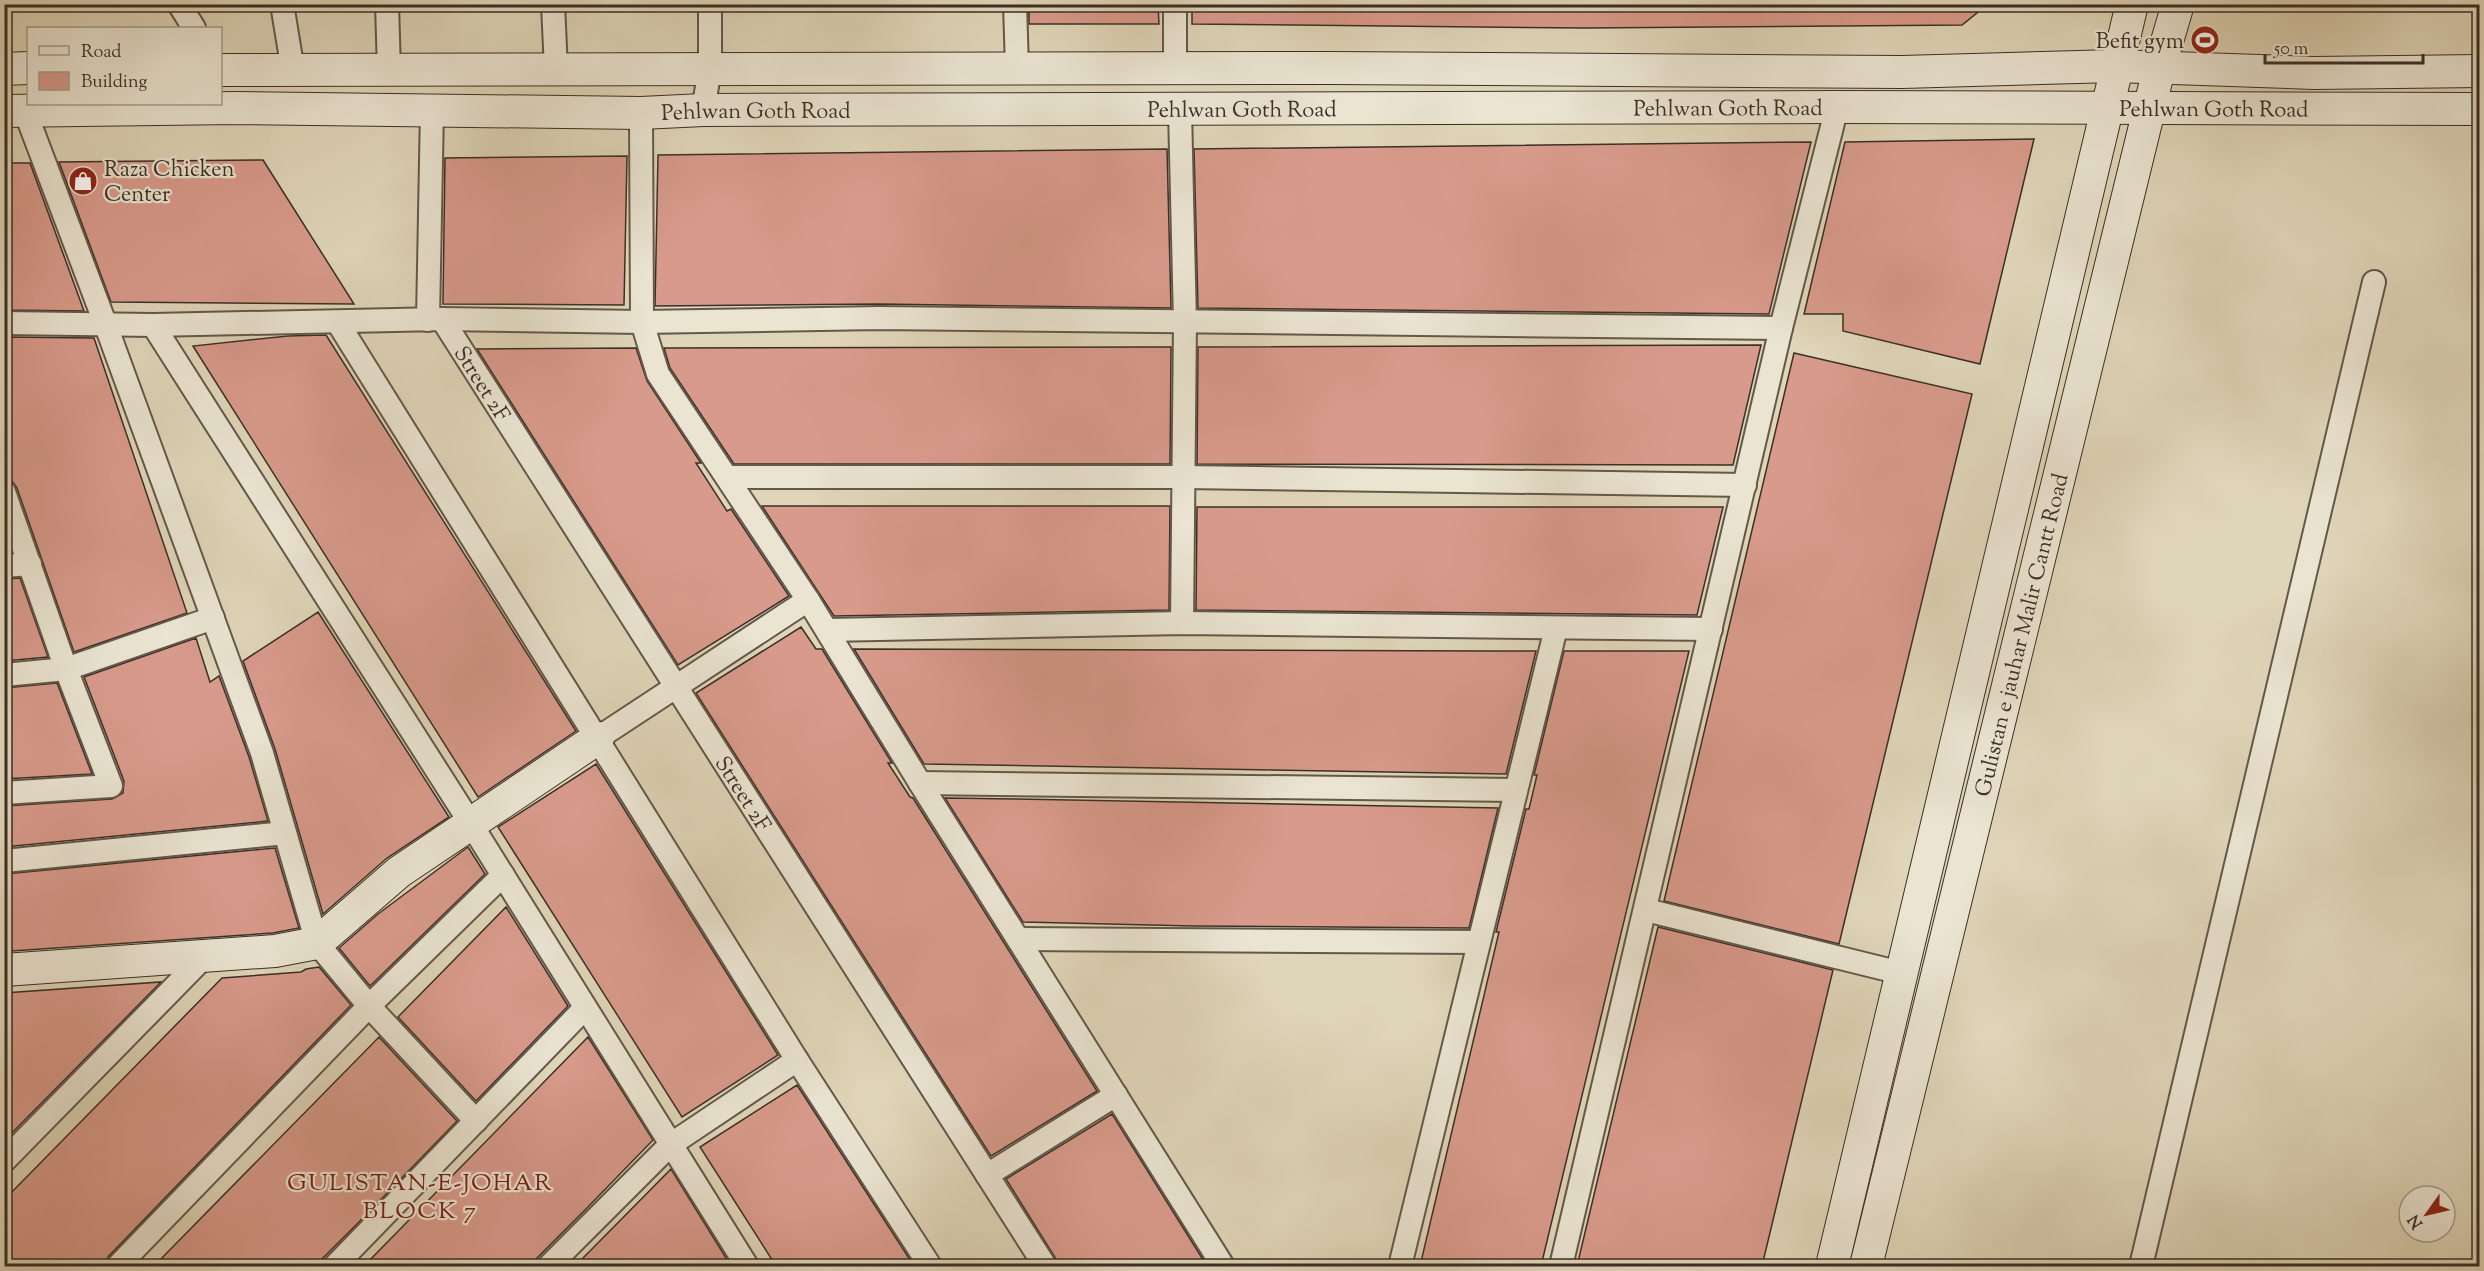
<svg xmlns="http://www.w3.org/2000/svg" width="2484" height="1271" viewBox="0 0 2484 1271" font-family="'Sorts Mill Goudy',serif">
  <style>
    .building { fill: #d89a8b; stroke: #3b2f27; stroke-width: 1.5 }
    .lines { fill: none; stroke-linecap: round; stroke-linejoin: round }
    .street-casing { stroke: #64584b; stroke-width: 26 }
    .secondary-casing { stroke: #3b2f27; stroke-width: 34 }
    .street { stroke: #eae4d1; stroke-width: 22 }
    .secondary { stroke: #eae4d1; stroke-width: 32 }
    .labels { text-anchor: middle; stroke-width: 4.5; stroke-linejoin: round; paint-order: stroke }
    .poi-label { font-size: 22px; fill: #3b2f27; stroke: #eae4d1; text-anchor: end }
    .street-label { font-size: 22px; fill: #3b2f27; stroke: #eae4d1 }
    .neighbourhood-label { font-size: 24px; letter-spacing: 1.5px; fill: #7a1f14; stroke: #eae4d1 }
  </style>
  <rect width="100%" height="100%" fill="#dfd5b8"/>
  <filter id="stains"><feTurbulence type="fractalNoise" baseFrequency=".00333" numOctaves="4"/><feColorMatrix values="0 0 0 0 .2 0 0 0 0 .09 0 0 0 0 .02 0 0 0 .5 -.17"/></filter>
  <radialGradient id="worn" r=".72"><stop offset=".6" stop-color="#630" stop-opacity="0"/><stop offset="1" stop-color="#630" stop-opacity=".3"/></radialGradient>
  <path class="building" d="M1029,4H1158L1159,24H1029Z
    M1192,4H1988L1962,25L1585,28L1192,24Z
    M2034,139L1980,364L1843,331V314H1804L1845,142Z
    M1811,142L1769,314L1198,308L1194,149Z
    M1167,149L1171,308L879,304L655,306L658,155Z
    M627,156L624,305L443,304L445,158Z
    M263,160L354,304L111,302L59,162Z
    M4,163H30L84,311L4,310Z
    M326,335L576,731L478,797L193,346L288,336Z
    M4,337L94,338L187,613L74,652L17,488L12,481L4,479Z
    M1761,345L1733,465L1197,464L1198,347Z
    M1151,347H1171L1170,464H734L670,368L664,348Z
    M636,348L647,381L701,463H696L727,511L731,509L789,596L678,665L477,349Z
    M1794,353L1972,394L1839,944L1664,901Z
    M762,506H1170L1169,610L834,616Z
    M1197,507H1723L1697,615L1196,610Z
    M20,578L48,657L4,661V579Z
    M318,612L449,817L387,858L323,914L275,749L243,661Z
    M801,627L816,649H822L892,763H888L910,797L913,798L1097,1091L991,1156L696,693Z
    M196,638L210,682L219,676L249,757L268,821L4,847V806L112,799L123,793L124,781L84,677Z
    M854,649L1485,651H1536L1506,774L924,764Z
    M1564,651H1689L1541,1266H1420L1499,932H1496L1526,809H1529L1537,775H1534Z
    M57,683L92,774L4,779V688Z
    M596,764L778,1055L682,1117L498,827Z
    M945,798L1016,799L1498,808L1469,928L1193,926L1023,922Z
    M468,847L485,874L370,986L339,948L378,914Z
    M275,848L299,928L273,933L12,951L5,874Z
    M506,907L568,1006L476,1101L398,1017Z
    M1658,927L1833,970L1762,1266H1577Z
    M319,967L351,1005L108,1257L105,1266H4V1200L222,978L301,972L306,969Z
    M161,982L4,1141V993Z
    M379,1037L457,1121L358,1223L315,1266H154Z
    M588,1037L653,1140L586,1209L529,1266H364Z
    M797,1085L914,1266H776L700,1147Z
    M1112,1114L1207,1266H1058L1056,1259L1006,1179Z
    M671,1169L731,1266H575L589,1252Z"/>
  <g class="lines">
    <g class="street-casing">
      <g id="street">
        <path d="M179,4L194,28"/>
        <path d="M282,4L293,71"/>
        <path d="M387,4L389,71"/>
        <path d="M553,4L556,70"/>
        <path d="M1015,4L1017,68"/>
        <path d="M1175,68V4"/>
        <path d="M703,110L710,69V4"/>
        <path d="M1180,110L1185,323L1182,623"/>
        <path d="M25,111L105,323L262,753L317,943L369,1006L476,1121"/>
        <path d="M641,113L642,322L658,374L808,600L920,783L1223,1266"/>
        <path id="s1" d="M442,319L1045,1266"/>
        <path d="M428,320L432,109"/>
        <path d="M4,323L153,325L442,319L642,322L879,318L1781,328"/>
        <path d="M338,323L797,1060L930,1266"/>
        <path d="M153,325L471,824L747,1266"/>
        <path d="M727,477H1184L1745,485"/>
        <path d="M4,492L66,669L111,786L4,793"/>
        <path d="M4,566L30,564"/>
        <path d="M828,630L1182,623L1711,629"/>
        <path d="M4,675L66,669L213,618"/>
        <path d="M598,738L808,600"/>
        <path d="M920,783L1516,790"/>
        <path d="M4,861L285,833"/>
        <path d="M1646,910L1901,973"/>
        <path d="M1018,939L1478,942"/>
        <path d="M4,1161L205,956"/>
        <path d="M987,1175L1116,1095"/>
        <path d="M118,1266L369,1006L503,875"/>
        <path d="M335,1266L585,1008"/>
        <path d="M549,1266L670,1145L797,1060"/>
        <path d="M1400,1266L1556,628"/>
        <path d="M1561,1266L1781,328L1837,107"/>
        <path d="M2141,1266L2374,282"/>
      </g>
    </g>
    <g class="secondary-casing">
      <g id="secondary">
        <path d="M4,69L28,68"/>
        <path d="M220,70L1331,68L1902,72L2115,66L2314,73L2480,71"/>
        <path id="s2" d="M4,111L235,108L641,113L703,110L1837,107L2480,109"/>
        <path d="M4,970L275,951L317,943L399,872L598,738"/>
        <path d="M1832,1266L2132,4"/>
        <path id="s3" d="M1866,1266L2159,69L2178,4"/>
      </g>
    </g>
    <use href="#street" class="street"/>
    <use href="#secondary" class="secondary"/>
  </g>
  <defs>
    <g id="stadium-disc" transform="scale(1.5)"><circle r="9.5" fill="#8f2418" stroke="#eae4d1"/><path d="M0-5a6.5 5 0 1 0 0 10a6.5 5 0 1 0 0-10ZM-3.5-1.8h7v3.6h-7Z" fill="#fff"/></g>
    <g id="shop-disc" transform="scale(1.5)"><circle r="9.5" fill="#8f2418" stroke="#eae4d1"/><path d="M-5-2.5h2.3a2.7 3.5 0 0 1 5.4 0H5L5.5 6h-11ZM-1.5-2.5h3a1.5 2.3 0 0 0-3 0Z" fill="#fff"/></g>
  </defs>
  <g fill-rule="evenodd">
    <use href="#stadium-disc" x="2205" y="40"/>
    <use href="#shop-disc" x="83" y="181"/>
  </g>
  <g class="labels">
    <g class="poi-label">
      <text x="2184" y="48">Befit gym</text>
      <text x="104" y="176" text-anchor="start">Raza Chicken<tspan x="104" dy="25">Center</tspan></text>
    </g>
    <g class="street-label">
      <text dy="8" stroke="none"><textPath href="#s2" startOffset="1724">Pehlwan Goth Road</textPath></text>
      <text dy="8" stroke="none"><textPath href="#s2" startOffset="2210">Pehlwan Goth Road</textPath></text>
      <text dy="8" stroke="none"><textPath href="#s2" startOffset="1238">Pehlwan Goth Road</textPath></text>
      <text dy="8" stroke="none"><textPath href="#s2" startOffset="752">Pehlwan Goth Road</textPath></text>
      <text dy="8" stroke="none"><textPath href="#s1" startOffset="76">Street 2F</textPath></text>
      <text dy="8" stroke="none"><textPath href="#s3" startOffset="650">Gulistan e jauhar Malir Cantt Road</textPath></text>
      <text dy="8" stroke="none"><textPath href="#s1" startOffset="562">Street 2F</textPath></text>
    </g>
    <g class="neighbourhood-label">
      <text x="420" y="1190">GULISTAN-E-JOHAR<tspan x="420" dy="28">BLOCK 7</tspan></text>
    </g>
  </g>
  <rect width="2484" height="1271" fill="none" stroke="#dfd5b8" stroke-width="24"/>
  <rect x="6" y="6" width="2472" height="1259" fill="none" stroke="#3b2f27" stroke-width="3"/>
  <rect x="12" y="12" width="2460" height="1247" fill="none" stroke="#3b2f27" stroke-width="1.5"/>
  <rect x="27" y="27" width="195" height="78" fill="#eae4d1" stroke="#a49c8d" stroke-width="1.5"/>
  <rect x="39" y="46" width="30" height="9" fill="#eae4d1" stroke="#a49c8d" stroke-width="1.5"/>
  <text x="81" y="57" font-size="18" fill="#3b2f27">Road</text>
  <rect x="39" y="72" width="30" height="18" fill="#d89a8b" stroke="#a49c8d" stroke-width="1.5"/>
  <text x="81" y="87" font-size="18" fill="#3b2f27">Building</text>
  <g transform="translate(2427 1214) rotate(236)"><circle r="28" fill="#eae4d1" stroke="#a49c8d" stroke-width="1.5"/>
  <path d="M0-4.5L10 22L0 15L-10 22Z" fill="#8f2418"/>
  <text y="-9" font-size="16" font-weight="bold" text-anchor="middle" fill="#3b2f27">N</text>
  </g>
  <path d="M2265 54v9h158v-9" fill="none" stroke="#3b2f27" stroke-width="3"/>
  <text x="2274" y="54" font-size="18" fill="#3b2f27" stroke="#eae4d1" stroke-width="4.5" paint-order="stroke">50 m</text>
  <rect width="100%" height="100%" filter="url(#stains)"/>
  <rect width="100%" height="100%" fill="url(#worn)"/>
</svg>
